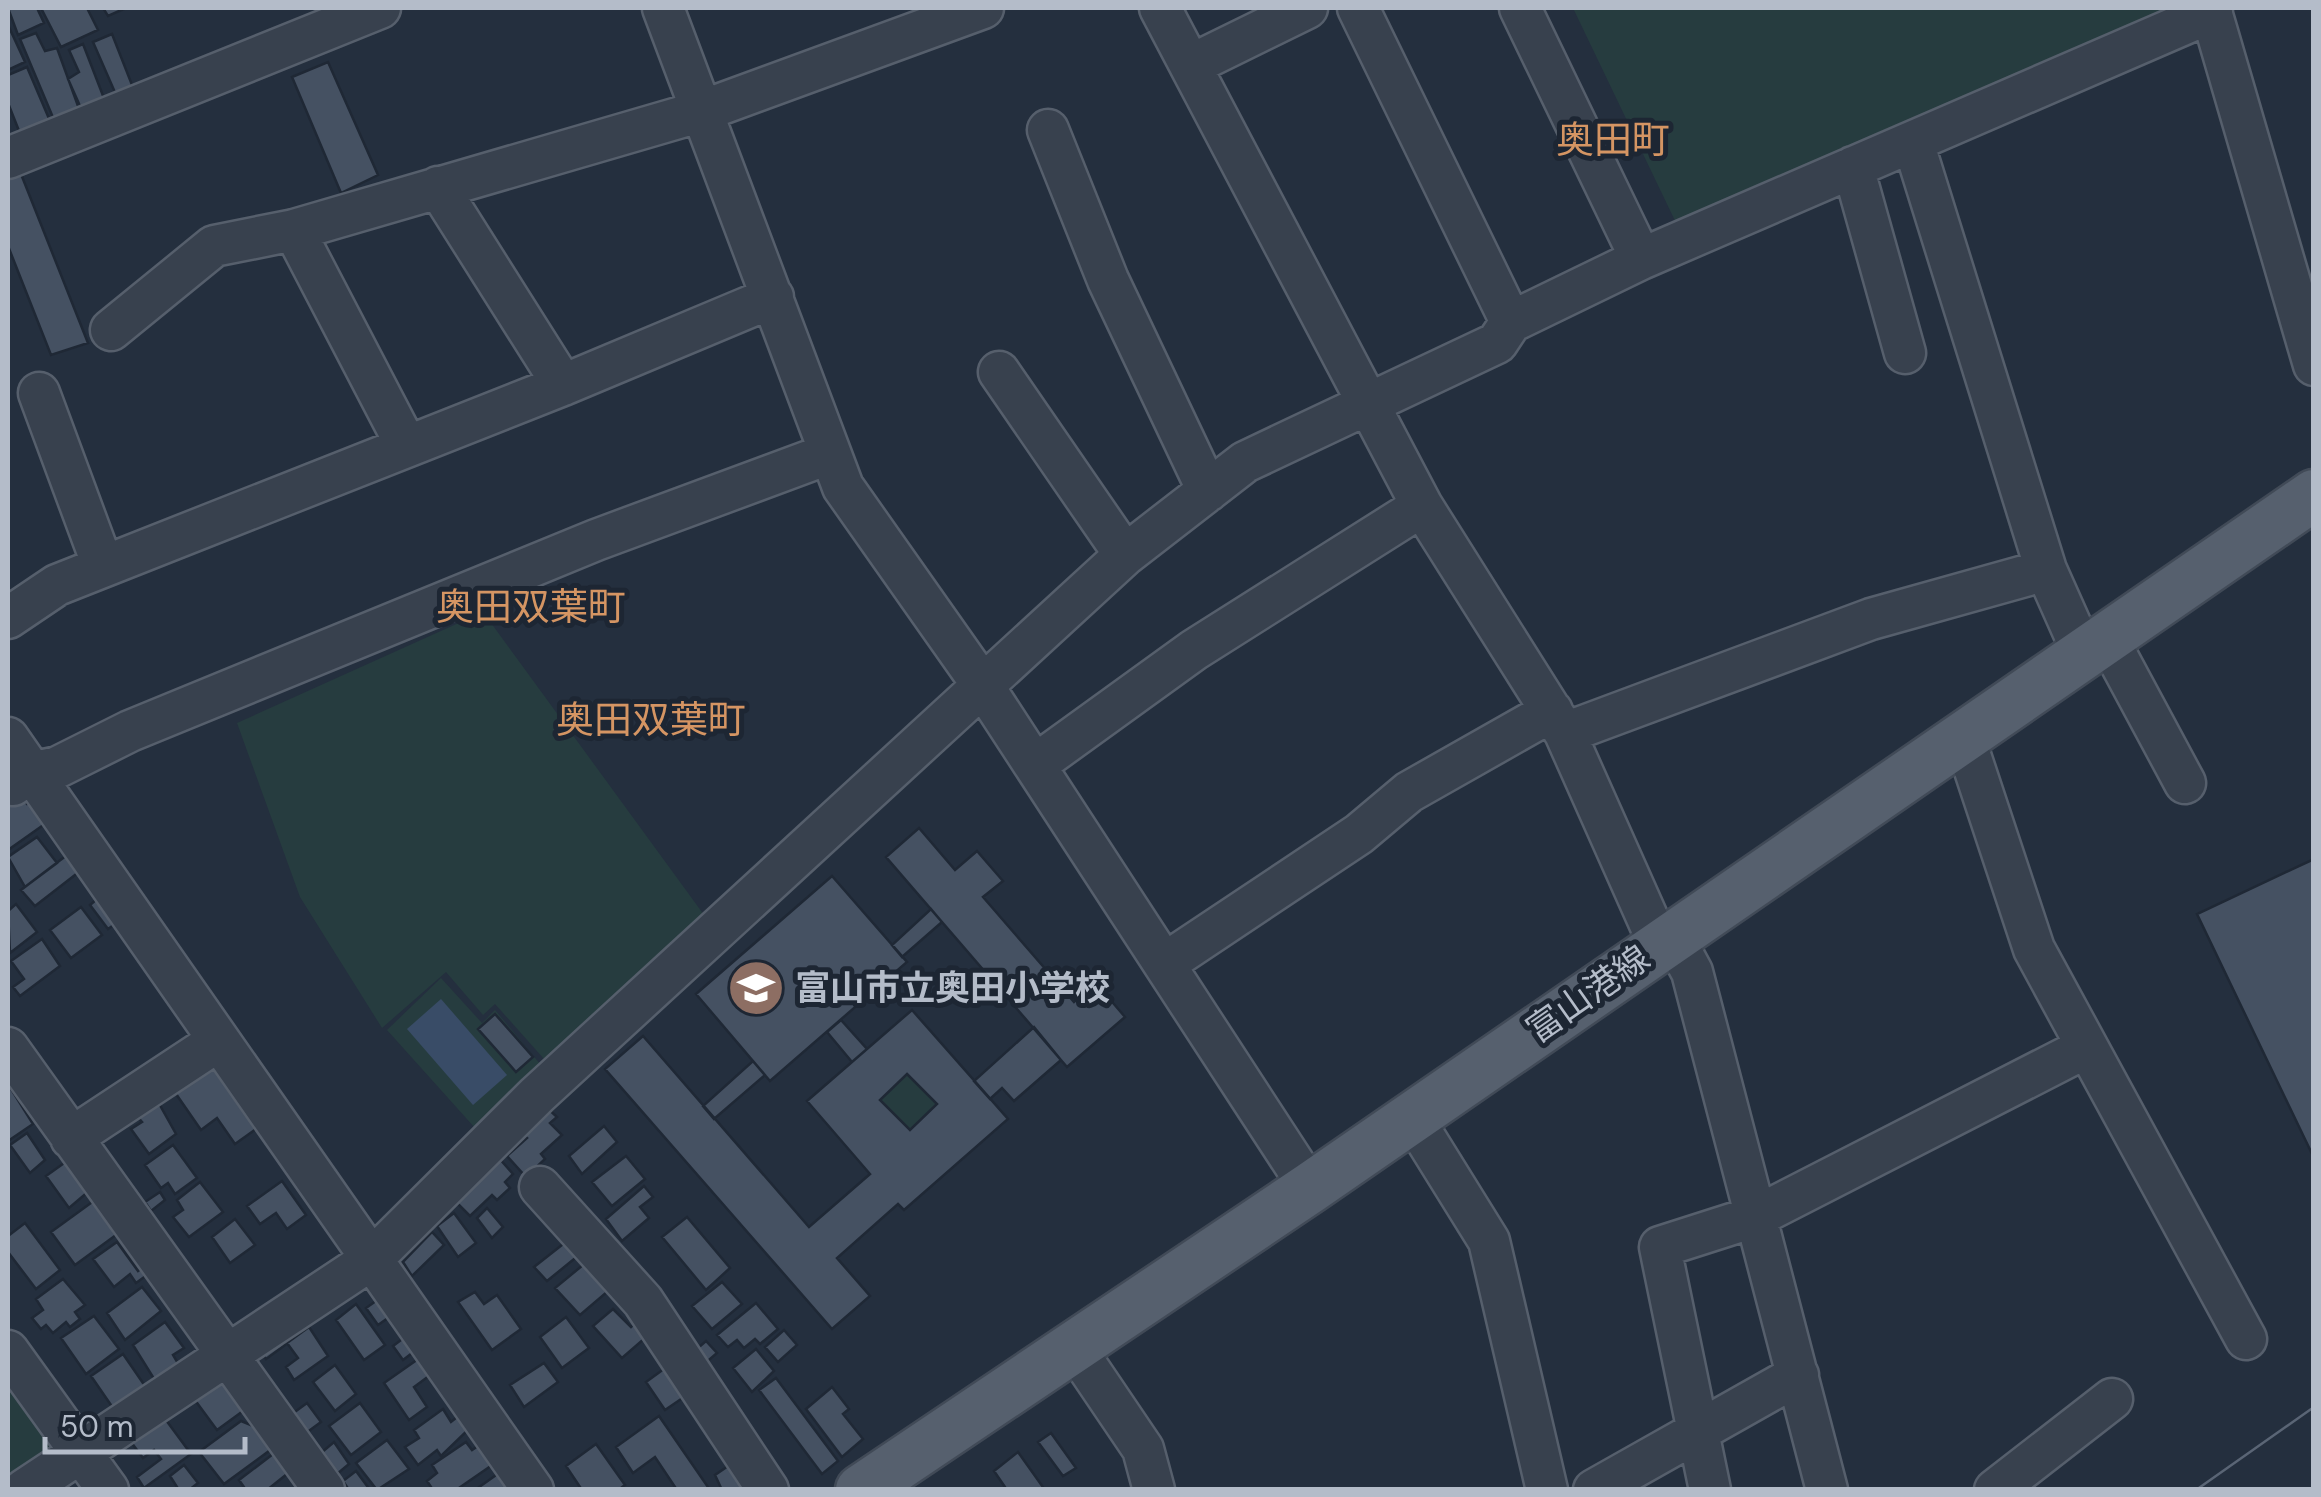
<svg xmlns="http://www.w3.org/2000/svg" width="2321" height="1497" viewBox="0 0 2321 1497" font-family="'DM Sans','Noto Sans JP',sans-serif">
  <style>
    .green { fill: #263c3f }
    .water { fill: #394c67 }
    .building { fill: #455162; stroke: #1f2835; stroke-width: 2.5; fill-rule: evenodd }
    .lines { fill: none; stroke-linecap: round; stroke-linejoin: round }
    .minor-casing { stroke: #565f6c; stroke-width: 45 }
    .major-casing { stroke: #414a57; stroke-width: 55 }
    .minor { stroke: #38414e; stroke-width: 40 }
    .major { stroke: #56606e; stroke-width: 50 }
    .tram { stroke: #5a6575; stroke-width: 2.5 }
    .labels { text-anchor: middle; stroke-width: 10; stroke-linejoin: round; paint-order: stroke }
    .poi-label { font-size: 35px; font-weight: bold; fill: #b4bcc9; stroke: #1d2633; text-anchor: start }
    .street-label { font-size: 35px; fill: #b4bcc9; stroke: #1d2633 }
    .neighbourhood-label { font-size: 38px; fill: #d59563; stroke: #1d2633 }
  </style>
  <rect width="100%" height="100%" fill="#242f3e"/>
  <path class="green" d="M1573,8H2178L1678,227Z
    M483,612L707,919L544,1059L495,1004L483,1015L446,972L382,1028L300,897L237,723Z
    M441,978L482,1023L495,1010L541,1065L475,1128L387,1030Z
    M907,1074L937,1104L910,1130L880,1100Z
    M8,1378L53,1436L49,1451L8,1479Z"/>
  <path class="water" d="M441,999L507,1075L473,1105L407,1029Z"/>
  <path class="building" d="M8,8H37L44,23L18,35Z
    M41,8H87L98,30L61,47Z
    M103,8H126L108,16Z
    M8,25L25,62L8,70Z
    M36,33L45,51L57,48L82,117L57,127L20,39Z
    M112,34L134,90L117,97L93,42Z
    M83,44L107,106L84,115L68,79L79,72L69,50Z
    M328,62L378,175L341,193L292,77Z
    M27,67L53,128L23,141L8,103V75Z
    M21,174L88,343L51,355L8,246V179Z
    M21,797L27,804L34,800L49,821L8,850V806Z
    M919,828L955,870L977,851L1003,881L983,897L1074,1002L1096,983L1125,1017L1067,1067L886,857Z
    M37,837L57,863L25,887L8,857Z
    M71,852L84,868L35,906L21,890Z
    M2314,859V1158L2197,914Z
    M832,876L907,962L770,1081L696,994Z
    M103,894L122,919L108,929L90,905Z
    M16,904L37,932L10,953L8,911Z
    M81,907L102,935L71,958L50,930Z
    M931,909L942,922L902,957L892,945Z
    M42,939L60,966L20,996L13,987L24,979L11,961Z
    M912,1010L1008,1119L904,1210L898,1204L837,1258L870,1296L832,1329L605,1069L643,1036L809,1227L870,1174L807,1101ZM907,1074L937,1104L910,1130L880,1100Z
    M495,1014L533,1057L516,1072L478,1029Z
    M841,1020L867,1049L852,1062L827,1032Z
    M1034,1027L1061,1060L1014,1101L1002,1088L990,1099L974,1081Z
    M753,1061L765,1075L714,1119L703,1106Z
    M212,1066L256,1129L235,1144L217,1118L201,1130L174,1091Z
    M8,1084L33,1124L8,1141Z
    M157,1100L176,1134L149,1154L131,1129L142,1122L136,1115Z
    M544,1105L557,1117L550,1123L562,1135L541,1154L545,1159L526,1177L507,1156L527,1138L517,1128Z
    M604,1126L617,1142L582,1174L569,1156Z
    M27,1133L45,1160L30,1173L10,1145Z
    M173,1145L197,1178L175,1194L168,1183L161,1188L145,1165Z
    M626,1156L645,1179L612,1206L592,1182Z
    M498,1157L513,1174L505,1182L510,1188L497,1200L492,1195L470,1216L454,1200Z
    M67,1161L89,1191L69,1208L46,1176Z
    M282,1181L306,1215L287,1229L276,1213L260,1224L247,1206Z
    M200,1182L223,1212L189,1237L173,1217L183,1210L177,1200Z
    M644,1186L653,1197L640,1207L649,1218L622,1241L606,1219Z
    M160,1192L165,1200L151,1211L145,1202Z
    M95,1200L126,1220L113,1230L116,1235L75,1265L51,1232Z
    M487,1208L503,1227L492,1238L477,1218Z
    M454,1213L476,1243L458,1257L437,1226Z
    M687,1217L730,1268L706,1290L662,1237Z
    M235,1219L255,1245L230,1263L212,1237Z
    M25,1223L60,1270L36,1289L8,1252V1236Z
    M432,1232L444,1245L412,1276L403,1262Z
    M567,1241L579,1255L547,1281L534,1267Z
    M117,1242L138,1271L153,1260L158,1267L136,1283L130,1274L114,1287L93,1259Z
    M583,1265L607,1292L580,1315L555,1288Z
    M63,1279L85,1305L75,1312L80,1319L70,1327L66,1322L53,1333L46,1325L41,1329L32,1318L43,1310L36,1299Z
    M722,1282L742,1304L712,1329L692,1306Z
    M142,1287L161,1311L125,1340L107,1313Z
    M475,1292L484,1304L497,1295L521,1329L492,1350L458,1302Z
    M383,1296L395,1313L378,1325L366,1308Z
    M756,1303L778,1329L760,1344L755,1339L744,1348L737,1340L728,1347L717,1335Z
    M356,1304L385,1345L364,1360L336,1320Z
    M613,1309L631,1327L640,1319L652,1332L622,1358L593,1326Z
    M94,1316L119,1349L86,1374L61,1338Z
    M566,1317L589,1348L562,1368L540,1337Z
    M165,1322L184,1348L173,1355L179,1365L156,1382L133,1345Z
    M309,1327L328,1356L294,1380L286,1367L298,1358L287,1343Z
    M784,1330L797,1345L778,1362L765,1347Z
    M275,1334L285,1345L266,1359L257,1346Z
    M409,1334L420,1347L403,1360L393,1346Z
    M706,1341L717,1353L702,1366L691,1354Z
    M756,1349L774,1371L752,1392L733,1368Z
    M123,1354L145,1386L113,1408L91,1376Z
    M421,1357L433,1373L414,1387L427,1407L409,1420L384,1383Z
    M544,1363L558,1382L524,1407L510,1385Z
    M225,1365L254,1403L217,1430L189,1392Z
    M335,1365L356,1394L335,1411L313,1382Z
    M668,1366L687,1395L665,1410L646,1382Z
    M776,1378L838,1461L822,1474L759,1390Z
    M832,1387L849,1409L843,1414L863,1439L842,1457L806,1409Z
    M307,1403L321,1422L306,1433L292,1414Z
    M360,1403L381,1432L351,1455L329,1426Z
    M443,1409L451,1422L461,1414L471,1427L441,1456L437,1450L418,1465L405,1447L419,1438L414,1430Z
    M163,1416L191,1454L144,1488L137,1477L161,1459L154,1450L143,1458L125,1434Z
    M659,1416L710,1490H677L655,1457L633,1473L616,1447Z
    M241,1421L258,1428L273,1448L224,1484L199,1452Z
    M1051,1433L1076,1468L1063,1476L1038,1442Z
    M387,1440L409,1469L377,1490L356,1463Z
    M334,1442L349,1464L337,1474L321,1453Z
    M466,1442L472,1450L484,1442L498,1461L456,1490H433L427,1481L437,1473L432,1465Z
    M596,1444L625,1485L618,1490H582L566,1466Z
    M277,1451L292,1470L267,1490H246L239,1480Z
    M1018,1452L1045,1490H1007L994,1471Z
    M737,1460L758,1490H722L715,1475Z
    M184,1465L198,1483L189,1490H173L177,1487L170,1476Z
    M356,1471L370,1490H349L343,1481Z
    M499,1473L510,1490H475Z"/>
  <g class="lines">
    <g class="minor-casing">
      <path id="minor" d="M663,8L843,487L981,683L1310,1188
        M1160,8L1422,506L1565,733L1659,944
        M1358,8L1511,322
        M1520,8L1641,259
        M2210,8L2314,365
        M1191,65L1307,8
        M1048,130L1108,280L1208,491
        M1913,142L2046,570
        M8,158L380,8
        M1853,167L1905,353
        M438,187L563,385
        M294,230L406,445
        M111,330L214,246L294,230L702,111L983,8
        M999,372L1125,555
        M39,393L103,566
        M8,618L57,585L563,385L773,297
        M2106,636L2185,783
        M1565,733L1871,619L2046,570L2083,653
        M1963,734L2034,949L2246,1339
        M8,738L533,1490
        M1035,765L1194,650L1422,506
        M13,785L30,773L58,767L130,731L596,540L828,454
        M1672,935L1692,972L1827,1490
        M1164,964L1359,834L1409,792L1552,711
        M8,1048L324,1490
        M1412,1117L1489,1241L1547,1490
        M71,1138L218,1041
        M540,1187L643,1301L768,1490
        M1074,1347L1143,1449L1154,1490
        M8,1351L108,1490
        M24,1490L372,1259L537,1095L1125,555L1245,462L1497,343L1511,322L1641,259L2212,12
        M1594,1490L1798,1375
        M1710,1490L1660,1247L1757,1216L2087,1047
        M1995,1490L2112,1399"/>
    </g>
    <g class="major-casing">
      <path id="major" d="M861,1490L1310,1188L2314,495"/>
    </g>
    <use href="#minor" class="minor"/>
    <use href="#major" class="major"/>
    <path class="tram" d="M2196,1490L2314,1407"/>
  </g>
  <defs>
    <g id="school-disc" transform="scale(2.875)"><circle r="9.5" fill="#8d6e63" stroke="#1d2633"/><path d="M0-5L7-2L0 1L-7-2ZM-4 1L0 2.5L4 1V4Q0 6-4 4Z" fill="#fff"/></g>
  </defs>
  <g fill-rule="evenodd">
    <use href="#school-disc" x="756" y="988"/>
  </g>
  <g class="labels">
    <g class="poi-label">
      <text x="795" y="1000">富山市立奥田小学校</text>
    </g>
    <g class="street-label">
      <text transform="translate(1588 994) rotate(-35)" y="12">富山港線</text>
    </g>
    <g class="neighbourhood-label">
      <text x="1613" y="153">奥田町</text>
      <text x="531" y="620">奥田双葉町</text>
      <text x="651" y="733">奥田双葉町</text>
    </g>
  </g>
  <rect width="2321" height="1497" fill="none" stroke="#b4bcc9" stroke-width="20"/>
  <path d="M45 1437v15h200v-15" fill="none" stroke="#b4bcc9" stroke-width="5"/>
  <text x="60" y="1437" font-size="30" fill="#b4bcc9" stroke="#1d2633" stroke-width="8" paint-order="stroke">50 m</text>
</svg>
